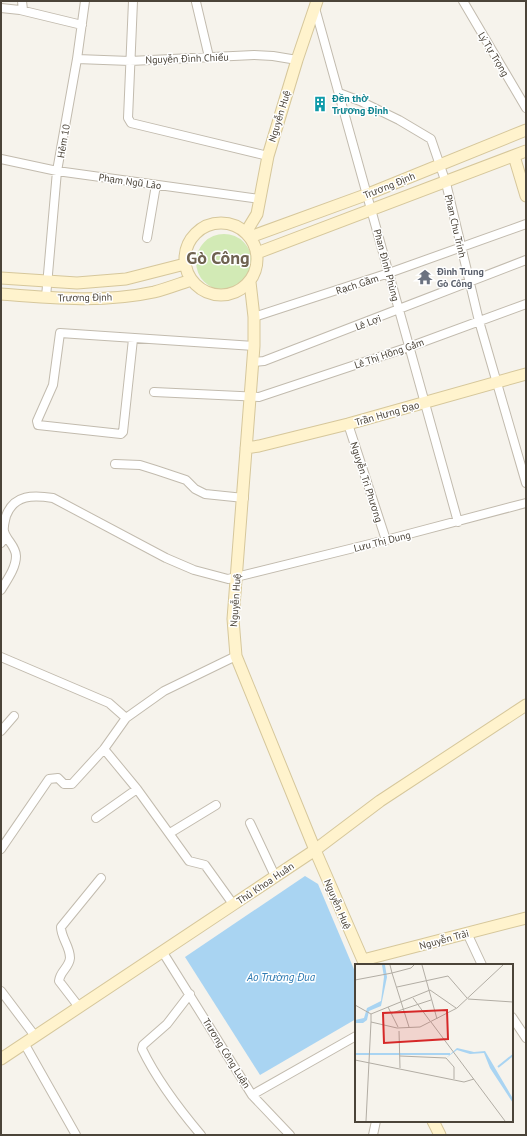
<svg xmlns="http://www.w3.org/2000/svg" width="527" height="1136" viewBox="0 0 527 1136" font-family="'PT Sans',sans-serif">
  <style>
    .green { fill: #d2eab5 }
    .water { fill: #a9d4f2 }
    .lines { fill: none; stroke-linecap: round; stroke-linejoin: round }
    .street-casing { stroke: #c2bbae; stroke-width: 10 }
    .secondary-casing { stroke: #d6c79b; stroke-width: 13 }
    .street { stroke: #fff; stroke-width: 8 }
    .secondary { stroke: #fff3cd; stroke-width: 11 }
    .labels { text-anchor: middle; stroke-width: 3; stroke-linejoin: round; paint-order: stroke }
    .street-label { font-size: 10px; fill: #4b4439; stroke: #fff }
    .culture-label { font-size: 10px; font-weight: bold; fill: #0d838f; stroke: #fff; text-anchor: start }
    .worship-label { font-size: 10px; font-weight: bold; fill: #5b616d; stroke: #fff; text-anchor: start }
    .water-label { font-size: 11px; font-style: italic; fill: #2e7ab2; stroke: #fff }
    .town-label { font-size: 18px; font-weight: bold; fill: #6e6250; stroke: #fff }
    .inset-river { fill: none; stroke: #a9d4f2; stroke-width: 2 }
    .inset-road { fill: none; stroke: #b2ada4; stroke-width: 1 }
    .view { fill: #d62828; fill-opacity: 0.15; stroke: #d62828; stroke-width: 2 }
    .inset-edge { fill: none; stroke: #4b4439; stroke-width: 2 }
  </style>
  <rect width="100%" height="100%" fill="#f6f3ec"/>
  <path class="green" d="M196 262a28 28 0 1 1 56 0a28 28 0 1 1-56 0Z"/>
  <path class="water" d="M305,876L318,884L356,974V1019L260,1075L185,957Z"/>
  <g class="lines">
    <g class="street-casing">
      <path id="street" d="M22,1L23,10
        M133,1L128,118L131,123L268,156
        M463,1L526,108
        M196,2L209,57
        M1,8L20,10L82,25
        M315,8L458,522
        M77,59L130,61L254,55L273,56L297,60
        M339,93L360,101L399,120L431,139L446,183L479,321L526,483
        M1,159L57,171L260,199
        M147,238L156,185
        M46,297L57,171L77,59L85,1
        M254,317L389,273L526,224
        M133,339L123,432L121,434L38,425L37,421L53,385L60,333L254,346
        M253,362L264,361L526,260
        M154,392L259,397L409,347L526,304
        M348,424L386,540
        M115,464L140,465L156,470L186,480L195,489L205,494L244,498
        M1,543L6,536
        M1,590C7,580 16,568 16,556C16,546 6,540 4,531C3,526 5,521 6,516C14,494 34,495 53,498L166,558L194,570L228,579L386,540L526,503
        M1,657L109,703L126,718L104,749L72,784H64L58,778L49,779L1,849
        M126,718L164,691L236,656
        M1,731L14,716
        M104,749L137,789L189,861L205,865L233,904
        M96,818L137,789
        M250,823L275,876
        M170,833L216,805
        M467,933L482,965
        M162,951L252,1095L290,1135
        M1,991L35,1036
        M190,994L167,1024L143,1045L142,1049C157,1080 179,1109 201,1135
        M79,1007L59,981C60,971 69,968 70,958C70,946 61,938 61,927L101,878
        M512,1017L526,1038
        M24,1043L76,1135
        M252,1095L356,1036
        M373,1135L376,1121"/>
    </g>
    <g class="secondary-casing">
      <path id="secondary" d="M514,156L526,196
        M185 259a36 36 0 1 1 72 0a36 36 0 1 1-72 0Z
        M246,232L257,214L268,156L297,60L317,1
        M250,237L368,194L526,130
        M257,253L526,151
        M1,278L77,283L126,279L185,264
        M250,282L254,317V346L233,619L236,656L315,850L365,965
        M1,294C51,298 104,303 154,292C166,289 179,284 191,280
        M246,448L259,446L348,424L526,374
        M363,960L526,918
        M1,1059L315,850L380,801L526,705
        M433,1121L440,1135"/>
    </g>
    <use href="#street" class="street"/>
    <use href="#secondary" class="secondary"/>
  </g>
  <defs>
    <g id="building-bare" transform="scale(1.2)"><path d="M-4-6H4V6H1V3H-1V6H-4ZM-2.5-4.3h1.7v1.8h-1.7ZM.8-4.3h1.7v1.8H.8ZM-2.5-1h1.7V.8h-1.7ZM.8-1h1.7V.8H.8Z" fill="#0f9aa8" stroke="#fff" stroke-width="2.5" paint-order="stroke"/></g>
    <g id="temple-bare" transform="scale(1.2)"><path d="M0-6L5-2H3V0L6.5 2.5H4V6H1.5V3h-3V6H-4V2.5H-6.5L-3 0V-2H-5Z" fill="#6b7280" stroke="#fff" stroke-width="2.5" paint-order="stroke"/></g>
  </defs>
  <g fill-rule="evenodd">
    <use href="#building-bare" x="320" y="104"/>
    <use href="#temple-bare" x="425" y="277"/>
  </g>
  <g class="labels">
    <g class="street-label">
      <text transform="translate(494 54) rotate(59)" y="4">Lý Tự Trọng</text>
      <text transform="translate(187 58) rotate(-2)" y="4">Nguyễn Đình Chiểu</text>
      <text transform="translate(279 116) rotate(-73)" y="4">Nguyễn Huệ</text>
      <text transform="translate(63 141) rotate(-80)" y="4">Hẻm 10</text>
      <text transform="translate(130 181) rotate(8)" y="4">Phạm Ngũ Lão</text>
      <text transform="translate(389 185) rotate(-22)" y="4">Trương Định</text>
      <text transform="translate(456 226) rotate(77)" y="4">Phan Chu Trinh</text>
      <text transform="translate(387 265) rotate(75)" y="4">Phan Đình Phùng</text>
      <text transform="translate(357 284) rotate(-18)" y="4">Rạch Gầm</text>
      <text transform="translate(85 297) rotate(-1)" y="4">Trương Định</text>
      <text transform="translate(368 322) rotate(-21)" y="4">Lê Lợi</text>
      <text transform="translate(389 353) rotate(-19)" y="4">Lê Thị Hồng Gấm</text>
      <text transform="translate(387 413) rotate(-16)" y="4">Trần Hưng Đạo</text>
      <text transform="translate(367 482) rotate(72)" y="4">Nguyễn Tri Phương</text>
      <text transform="translate(382 541) rotate(-14)" y="4">Lưu Thị Dung</text>
      <text transform="translate(235 600) rotate(-86)" y="4">Nguyễn Huệ</text>
      <text transform="translate(265 883) rotate(-34)" y="4">Thủ Khoa Huân</text>
      <text transform="translate(338 904) rotate(67)" y="4">Nguyễn Huệ</text>
      <text transform="translate(444 939) rotate(-15)" y="4">Nguyễn Trãi</text>
      <text transform="translate(227 1053) rotate(58)" y="4">Trương Công Luận</text>
    </g>
    <g class="culture-label">
      <text x="332" y="102">Đền thờ<tspan x="332" dy="12">Trương Định</tspan></text>
    </g>
    <g class="worship-label">
      <text x="437" y="275">Đình Trung<tspan x="437" dy="12">Gò Công</tspan></text>
    </g>
    <g class="water-label">
      <text x="281" y="981">Ao Trường Đua</text>
    </g>
    <g class="town-label">
      <text x="218" y="264">Gò Công</text>
    </g>
  </g>
  <g transform="translate(355 964)">
    <rect width="158" height="158" fill="#f6f3ec"/>
    <path d="M27,1H30L32,13L26,42L14,47L12,56L8,59H0V56L9,54L12,44L26,37L29,13ZM102,84L119,88L130,87L157,133L158,139L135,104L129,89L115,90L102,86L91,94Z" fill="#a9d4f2"/>
    <path class="inset-river" d="M0,90H95M143,103L158,91"/>
    <path class="inset-road" d="M67,1L82,55M0,16L37,9L35,1M42,23L93,12L112,34M58,34L75,57M113,35L158,38M0,41L16,50V58L42,64L65,63L102,44L148,1M33,43L43,63M37,49L76,36M16,50L75,26L101,44M76,58L150,157M54,63L37,9L56,4L59,1M44,67L45,104M45,92L91,94L99,103V115M0,96L109,118L119,115M11,157L16,58"/>
    <path class="view" d="M92,46L93,75L29,79L28,49Z"/>
    <rect width="158" height="158" class="inset-edge"/>
  </g>
  <rect width="527" height="1136" fill="none" stroke="#4b4439" stroke-width="4"/>
</svg>
